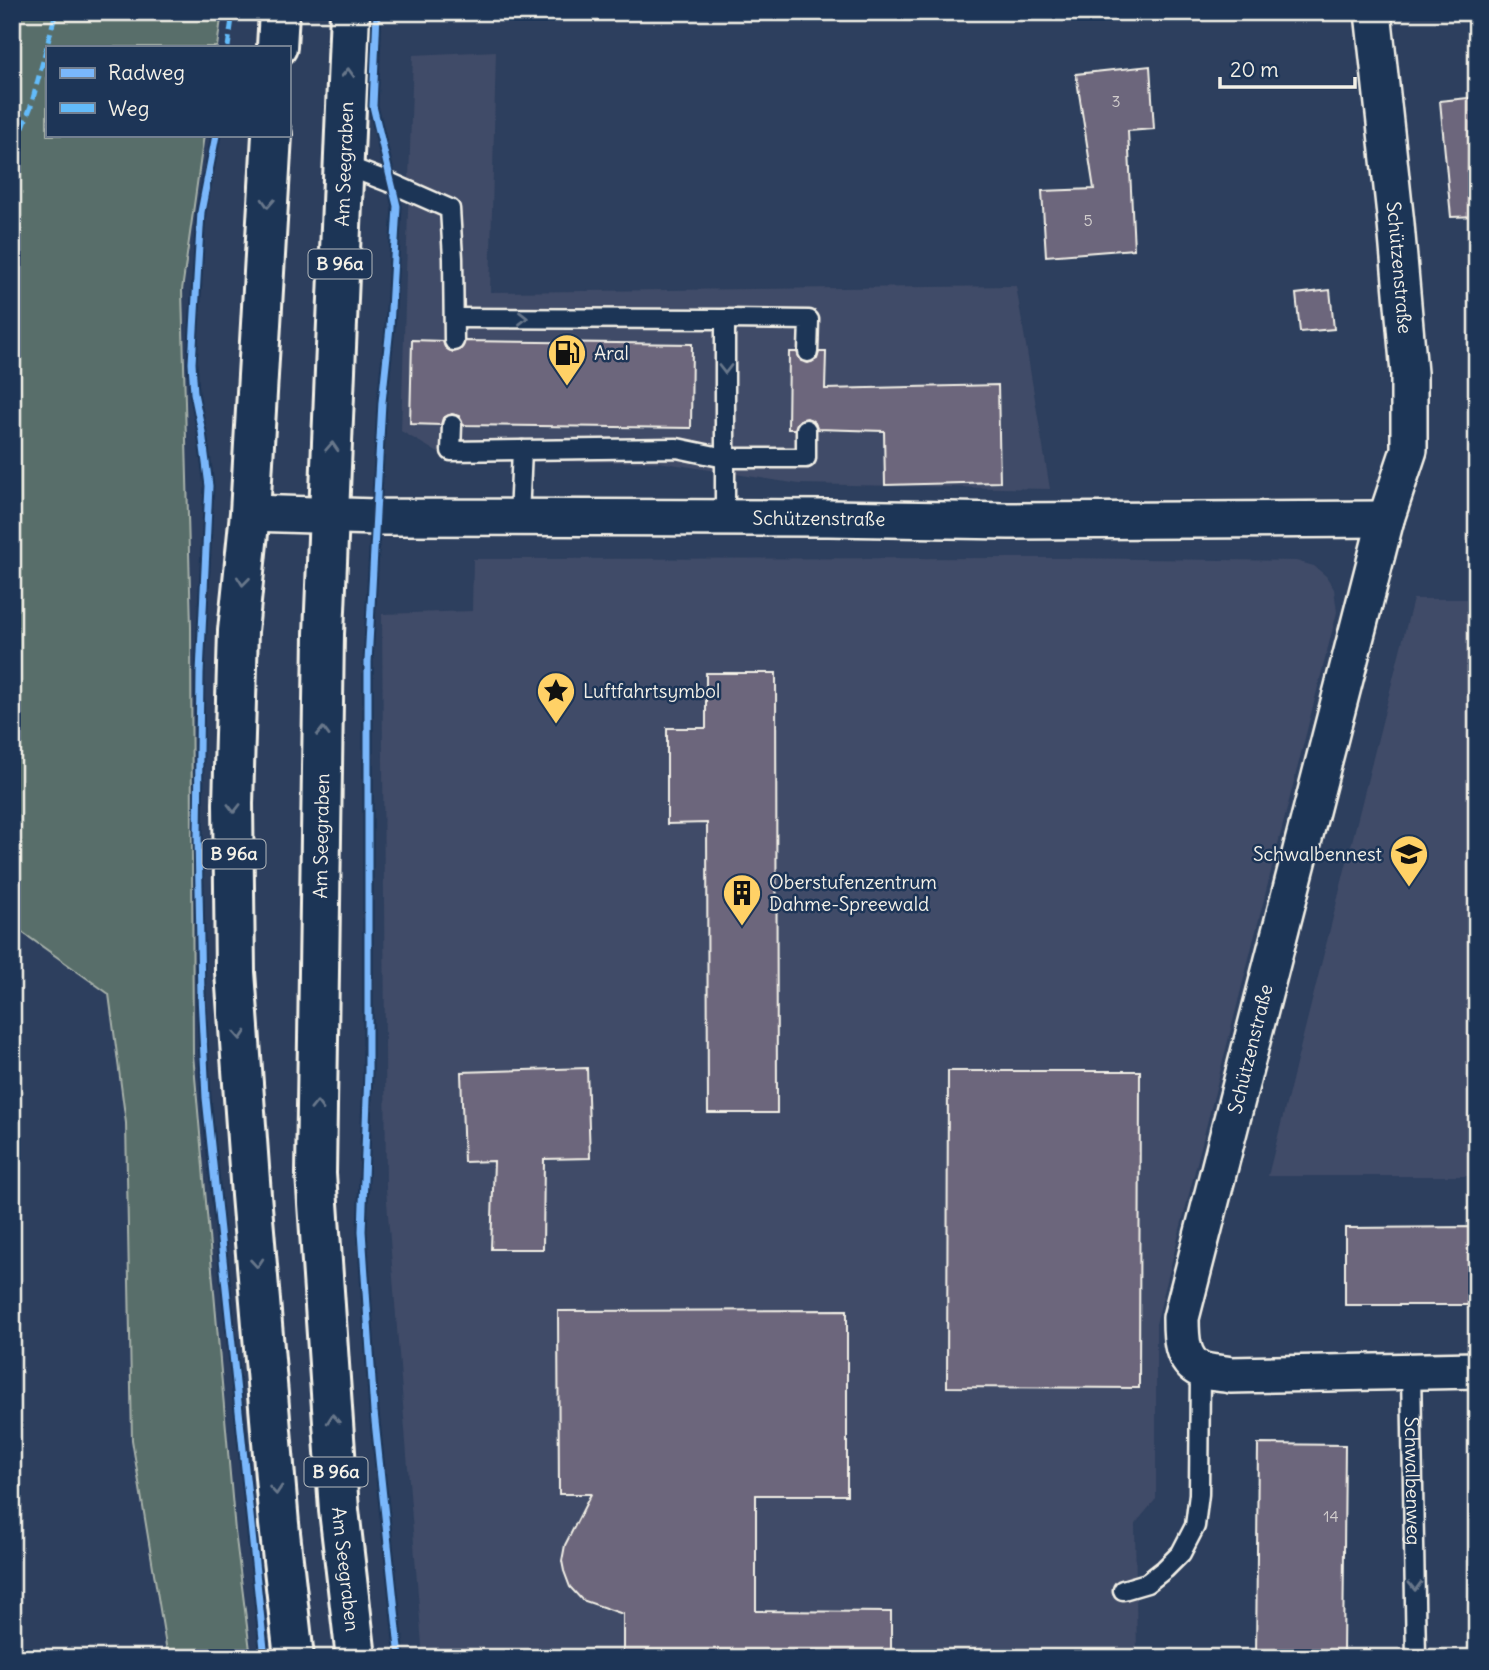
<svg xmlns="http://www.w3.org/2000/svg" width="1489" height="1670" viewBox="0 0 1489 1670" font-family="Delius,sans-serif">
  <style>
    .built { fill: #404b67 }
    .green { fill: #586e6a; stroke: #a6b0a9; stroke-width: 2 }
    .building { fill: #6c667b; stroke: #f4f1e8; stroke-width: 2 }
    .lines { fill: none; stroke-linecap: round; stroke-linejoin: round }
    .lane-casing { stroke: #f4f1e8; stroke-width: 23 }
    .street-casing { stroke: #f4f1e8; stroke-width: 40 }
    .primary-casing { stroke: #f4f1e8; stroke-width: 44 }
    .lane { stroke: #1d3557; stroke-width: 18 }
    .street { stroke: #1d3557; stroke-width: 35 }
    .primary { stroke: #1d3557; stroke-width: 38 }
    .quiet { stroke: #63bbfa; stroke-width: 5; stroke-dasharray: 10 5; stroke-linecap: butt }
    .cycleway-casing { stroke: #1d3557; stroke-width: 11 }
    .cycleway { stroke: #7ab7fb; stroke-width: 7 }
    .oneway { stroke: #68778a }
    .labels { text-anchor: middle; stroke-width: 5; stroke-linejoin: round; paint-order: stroke }
    .number-label { font-size: 16px; fill: #d2cecd }
    .shield { fill: #1d3557; stroke: #b4b9bc; stroke-width: 2 }
    .shield-label { font-size: 18px; font-weight: bold; fill: #f4f1e8 }
    .street-label { font-size: 19px; fill: #f4f1e8; stroke: #1d3557 }
    .poi-label { font-size: 19px; fill: #f4f1e8; stroke: #1d3557; text-anchor: start }
  </style>
  <rect width="100%" height="100%" fill="#2d3f5e"/>
  <filter id="ink" filterUnits="userSpaceOnUse"><feTurbulence type="fractalNoise" baseFrequency=".0143" numOctaves="2"/><feDisplacementMap in="SourceGraphic" scale="14" xChannelSelector="R" yChannelSelector="G"/><feConvolveMatrix kernelMatrix="1 2 1 2 8 2 1 2 1" color-interpolation-filters="sRGB"/></filter>
  <g filter="url(#ink)">
    <path class="built" d="M496,51L490,292L1016,286L1050,489L799,484L659,462H454L401,431L413,55Z
      M1064,558L1296,561L1314,566L1326,576L1334,589L1337,612L1156,1324V1499L1135,1524L1137,1658H423L386,1189L382,614L472,611L473,559Z
      M1413,599H1477V1176H1268Z"/>
    <path class="green" d="M12,12H222L217,47H47V135H204L182,290L191,627L193,1054L235,1531L251,1658H168L132,1440L126,1123L109,994L12,925Z"/>
    <path class="building" d="M1150,66L1154,129L1128,131L1134,249L1046,256L1042,191L1094,189L1076,74Z
      M1477,97V216L1451,217L1440,101Z
      M1330,290L1334,329L1300,332L1296,294Z
      M412,340L443,341L445,347L453,352L460,350L465,341L692,344L691,428L463,425L459,416L452,414L443,418L441,425L410,424Z
      M789,352H797L801,361L808,363L817,359L819,352H826L825,389L998,385L1000,482L885,485L884,431L817,429L815,423L807,418L800,420L795,429H788Z
      M706,673H776L777,1113H708L707,823L667,824V728H706Z
      M587,1068L590,1158L544,1159L543,1249H491L494,1161L464,1162L461,1072Z
      M948,1071H1140L1139,1388L947,1387Z
      M1477,1227V1305H1345V1228Z
      M847,1310V1495H756V1611L891,1612V1658H623V1614L582,1600L570,1587L564,1571L562,1561L565,1545L591,1494H559L558,1311Z
      M1258,1444L1345,1445L1343,1658H1256Z"/>
    <g class="lines">
      <g class="lane-casing">
        <g id="lane">
          <path d="M344,165L391,183L450,209L453,258L454,341"/>
          <path d="M454,318L725,319V518"/>
          <path d="M725,319L809,320L808,352"/>
          <path d="M452,425L451,451L677,448L725,458H806V429"/>
          <path d="M519,517L522,450"/>
          <path id="s1" d="M1411,1371L1416,1658"/>
          <path d="M1123,1590L1147,1583L1165,1569L1181,1553L1195,1526L1199,1494L1200,1370"/>
        </g>
      </g>
      <g class="street-casing">
        <g id="street">
          <path id="s2" d="M1373,12L1396,224L1409,373V450L1386,519L1181,1318C1181,1337 1181,1361 1201,1370C1209,1373 1221,1373 1230,1375L1477,1370"/>
          <path id="s3" d="M250,513L376,517L828,518L1009,521L1386,519"/>
        </g>
      </g>
      <g class="primary-casing">
        <g id="primary">
          <path id="s4" d="M350,12L324,634L316,1174L339,1510L356,1658"/>
          <path d="M277,47L279,12"/>
          <path d="M272,135L250,513L238,631L233,804L235,972L251,1195L279,1524L294,1658"/>
        </g>
      </g>
      <use href="#lane" class="lane"/>
      <use href="#street" class="street"/>
      <use href="#primary" class="primary"/>
      <path class="quiet" d="M228,47L233,12
        M12,156L31,106L56,12"/>
      <g class="cycleway-casing">
        <path id="cycleway" d="M377,12L373,106L397,206L390,327L382,402L368,662V1072L362,1231L374,1412L400,1658
          M216,135L201,212L192,363L194,393L202,432L209,486L200,673L198,836L201,995L206,1098L265,1658"/>
      </g>
      <use href="#cycleway" class="cycleway"/>
    </g>
    <defs><path id="oneway-chevron" d="M-2-3.5L2.5 0L-2 3.5" fill="none" stroke-width="1.6" stroke-linecap="round" stroke-linejoin="round" transform="scale(1.75)"/></defs>
    <g class="oneway">
      <use href="#oneway-chevron" transform="translate(348 73) rotate(-88)"/>
      <use href="#oneway-chevron" transform="translate(268 203) rotate(93)"/>
      <use href="#oneway-chevron" transform="translate(523 318)"/>
      <use href="#oneway-chevron" transform="translate(725 369) rotate(90)"/>
      <use href="#oneway-chevron" transform="translate(332 447) rotate(-87)"/>
      <use href="#oneway-chevron" transform="translate(243 581) rotate(96)"/>
      <use href="#oneway-chevron" transform="translate(323 732) rotate(-89)"/>
      <use href="#oneway-chevron" transform="translate(234 808) rotate(90)"/>
      <use href="#oneway-chevron" transform="translate(240 1035) rotate(86)"/>
      <use href="#oneway-chevron" transform="translate(317 1106) rotate(-89)"/>
      <use href="#oneway-chevron" transform="translate(257 1263) rotate(85)"/>
      <use href="#oneway-chevron" transform="translate(333 1419) rotate(-94)"/>
      <use href="#oneway-chevron" transform="translate(276 1490) rotate(85)"/>
      <use href="#oneway-chevron" transform="translate(1415 1586) rotate(89)"/>
    </g>
  </g>
  <defs>
    <g id="fuel-pin" transform="scale(2.0125)"><path d="M0 17L-7.5 6A9.5 9.5 0 1 1 7.5 6Z" fill="#ffd166" stroke="#1d3557"/><path d="M-5.5-6h7V0h2V4h1.3V-2.5L3-4.5l.8-.8L6-3V5H2.5V1h-1V6h-7ZM-4.2-4.7v3.2H.2V-4.7Z" fill="#111"/></g>
    <g id="sight-pin" transform="scale(2.0125)"><path d="M0 17L-7.5 6A9.5 9.5 0 1 1 7.5 6Z" fill="#ffd166" stroke="#1d3557"/><path d="M0-6L1.8-2.2L6-1.7L2.9 1.2L3.7 5.4L0 3.3L-3.7 5.4L-2.9 1.2L-6-1.7L-1.8-2.2Z" fill="#111"/></g>
    <g id="school-pin" transform="scale(2.0125)"><path d="M0 17L-7.5 6A9.5 9.5 0 1 1 7.5 6Z" fill="#ffd166" stroke="#1d3557"/><path d="M0-5L7-2L0 1L-7-2ZM-4 1L0 2.5L4 1V4Q0 6-4 4Z" fill="#111"/></g>
    <g id="building-pin" transform="scale(2.0125)"><path d="M0 17L-7.5 6A9.5 9.5 0 1 1 7.5 6Z" fill="#ffd166" stroke="#1d3557"/><path d="M-4-6H4V6H1V3H-1V6H-4ZM-2.5-4.3h1.7v1.8h-1.7ZM.8-4.3h1.7v1.8H.8ZM-2.5-1h1.7V.8h-1.7ZM.8-1h1.7V.8H.8Z" fill="#111"/></g>
  </defs>
  <g fill-rule="evenodd">
    <use href="#fuel-pin" x="567" y="353"/>
    <use href="#sight-pin" x="556" y="691"/>
    <use href="#school-pin" x="1409" y="854"/>
    <use href="#building-pin" x="742" y="893"/>
  </g>
  <g class="labels">
    <g class="number-label">
      <text x="1116" y="107">3</text>
      <text x="1088" y="226">5</text>
      <text x="1331" y="1522">14</text>
    </g>
    <g class="shield">
      <rect x="308.5" y="249.5" width="63" height="29" rx="5"/>
      <rect x="202.5" y="839.5" width="63" height="29" rx="5"/>
      <rect x="304.5" y="1457.5" width="63" height="29" rx="5"/>
    </g>
    <g class="shield-label">
      <text x="340" y="270">B 96a</text>
      <text x="234" y="860">B 96a</text>
      <text x="336" y="1478">B 96a</text>
    </g>
    <g class="street-label">
      <text transform="translate(344 164) rotate(-88)" y="7">Am Seegraben</text>
      <text dy="7" stroke="none"><textPath href="#s2" startOffset="257">Schützenstraße</textPath></text>
      <text dy="7" stroke="none"><textPath href="#s3" startOffset="569">Schützenstraße</textPath></text>
      <text transform="translate(321 836) rotate(-89)" y="7">Am Seegraben</text>
      <text transform="translate(1250 1049) rotate(-76)" y="7">Schützenstraße</text>
      <text dy="7" stroke="none"><textPath href="#s1" startOffset="110">Schwalbenweg</textPath></text>
      <text dy="7" stroke="none"><textPath href="#s4" startOffset="1559">Am Seegraben</textPath></text>
    </g>
    <g class="poi-label">
      <text x="594" y="360">Aral</text>
      <text x="583" y="698">Luftfahrtsymbol</text>
      <text x="1382" y="861" text-anchor="end">Schwalbennest</text>
      <text x="769" y="889">Oberstufenzentrum<tspan x="769" dy="22">Dahme-Spreewald</tspan></text>
    </g>
  </g>
  <rect width="1489" height="1670" fill="none" stroke="#1d3557" stroke-width="42"/>
  <rect x="21" y="21" width="1447" height="1628" fill="none" stroke="#f4f1e8" stroke-width="2.5" filter="url(#ink)"/>
  <rect x="46" y="46" width="245" height="91" fill="#1d3557" stroke="#738091" stroke-width="2"/>
  <rect x="60" y="68" width="35" height="10" fill="#7ab7fb" stroke="#738091" stroke-width="2"/>
  <text x="108" y="80" font-size="21" fill="#f4f1e8">Radweg</text>
  <rect x="60" y="103" width="35" height="10" fill="#63bbfa" stroke="#738091" stroke-width="2"/>
  <text x="108" y="116" font-size="21" fill="#f4f1e8">Weg</text>
  <path d="M1220 77v10h135v-10" fill="none" stroke="#f4f1e8" stroke-width="3.5"/>
  <text x="1230" y="77" font-size="21" fill="#f4f1e8" stroke="#1d3557" stroke-width="5" paint-order="stroke">20 m</text>
</svg>
